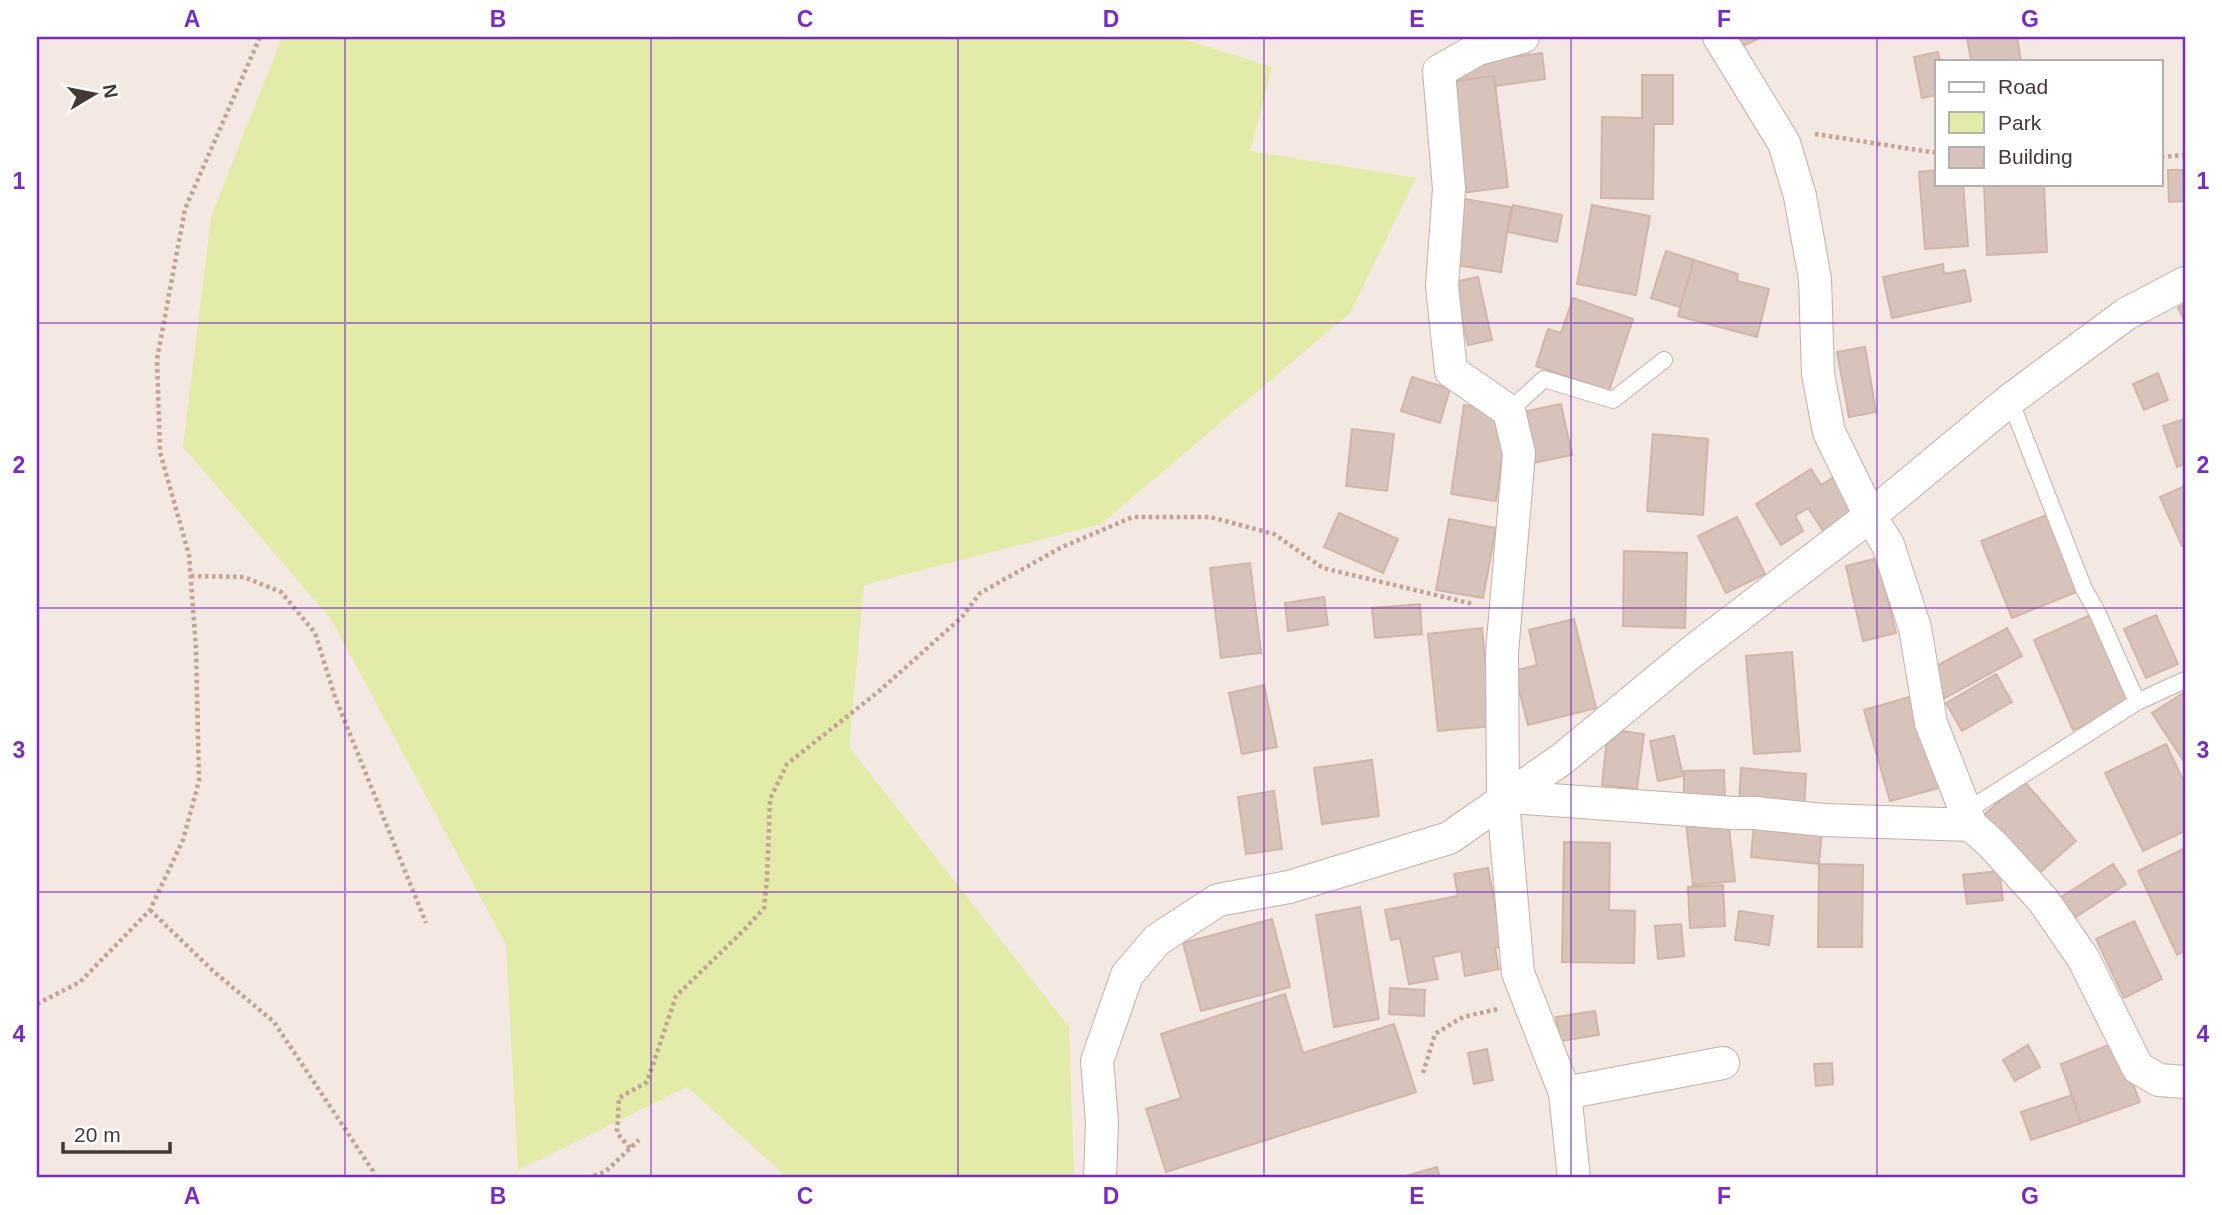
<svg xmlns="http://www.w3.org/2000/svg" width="2222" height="1215" viewBox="0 0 2222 1215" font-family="Arial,sans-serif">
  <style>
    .green { fill: #e2eba7 }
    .building { fill: #d8c3ba; stroke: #d1b5a9; stroke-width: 2 }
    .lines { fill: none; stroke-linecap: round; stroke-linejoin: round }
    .service-casing { stroke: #c2b1a7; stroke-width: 18 }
    .minor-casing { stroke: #c2b1a7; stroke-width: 34 }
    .path { stroke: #c2a394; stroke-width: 4.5; stroke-dasharray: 3.5 3.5; stroke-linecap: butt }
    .service { stroke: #fff; stroke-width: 16 }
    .minor { stroke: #fff; stroke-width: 32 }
    .grid { fill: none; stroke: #7b2cbf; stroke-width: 2; stroke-opacity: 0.55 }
    .neatline { fill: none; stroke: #7b2cbf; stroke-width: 2.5 }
    .grid-label { font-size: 23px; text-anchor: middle; font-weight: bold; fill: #7b2cbf }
  </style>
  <rect width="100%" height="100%" fill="#f3e8e2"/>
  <path class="green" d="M282,37H1177L1272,67L1250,151L1416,178L1350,313L1101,524L864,585L849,747L1069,1027L1074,1178H788L687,1087L518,1170L506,945L331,619L183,447L211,217Z"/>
  <path class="building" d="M1733,37H1761L1739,48Z
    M1967,37H2017L2021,61H1971Z
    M1938,52L1940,61H1937V95L1922,98L1914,57Z
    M1542,53L1545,79L1495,86L1494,76L1460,80L1458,64Z
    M1642,75H1673V124H1654L1653,199L1601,198L1602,117L1642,118Z
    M1494,76L1508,187L1455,194L1441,83Z
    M1937,170V184H1963L1968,246L1925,249L1919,172Z
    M2168,170H2183L2184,201L2169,202Z
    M1984,184H2044L2047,252L1987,255Z
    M1459,198L1511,207L1501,272L1449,264Z
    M1513,205L1562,215L1557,242L1508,232Z
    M1592,205L1650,216L1636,295L1577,284Z
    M1666,251L1694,260L1680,307L1651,298Z
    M1694,260L1738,274L1737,281L1769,289L1757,337L1678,316Z
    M1943,264L1944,274L1965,270L1971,301L1892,318L1883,277Z
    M1478,277L1492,340L1468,345L1454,282Z
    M1573,298L1633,319L1609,391L1536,366L1548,329L1561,333Z
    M2185,304V322L2178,308Z
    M1865,347L1876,412L1849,417L1837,352Z
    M2158,373L2168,400L2144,410L2133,384Z
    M1412,377L1450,389L1440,423L1401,411Z
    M1561,404L1572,455L1533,463L1523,412Z
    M1464,405L1509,411L1496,501L1451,494Z
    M2185,419V464L2177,467L2163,426Z
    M1352,429L1394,434L1387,491L1346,486Z
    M1653,434L1708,439L1703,515L1647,511Z
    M1811,469L1821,485L1834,477L1855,512L1823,531L1808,508L1795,516L1803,531L1781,545L1756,504Z
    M2185,486V544L2182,546L2160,497Z
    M2054,512L2084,589L2012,618L1981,541Z
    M1339,513L1398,539L1383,573L1324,547Z
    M1737,517L1765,574L1726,593L1698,536Z
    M1449,519L1496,528L1483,598L1436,590Z
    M1624,551L1687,553L1685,628L1623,626Z
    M1878,558L1896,633L1863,641L1846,566Z
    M1250,563L1261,653L1221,658L1210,568Z
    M1324,597L1328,625L1288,631L1285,603Z
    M1420,604L1422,634L1375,638L1372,608Z
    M2097,612L2137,702L2073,730L2034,640Z
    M2156,615L2178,664L2146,678L2124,629Z
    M1574,619L1596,708L1528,725L1514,671L1537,665L1529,630Z
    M1482,628L1492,726L1438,731L1428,634Z
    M2007,628L2022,656L1945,698L1929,670Z
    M1792,652L1800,751L1754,754L1746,656Z
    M1996,674L2012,702L1962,731L1946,703Z
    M1264,685L1277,747L1242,754L1229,693Z
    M2183,693L2185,696V763L2152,713Z
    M1913,696L1939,788L1890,801L1864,710Z
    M1608,729L1644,734L1637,789L1602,785Z
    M1674,736L1683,776L1658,781L1650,741Z
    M2166,744L2185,784V831L2143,851L2105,773Z
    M1372,760L1379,816L1322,824L1314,768Z
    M1741,768L1806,774L1804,810L1739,805Z
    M1724,770L1725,798L1684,799V771Z
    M2023,780L2076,841L2037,875L1984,815Z
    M1274,791L1282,849L1246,854L1238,797Z
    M1755,813L1823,820L1819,864L1751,857Z
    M1728,819L1735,881L1693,885L1686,823Z
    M1564,842L1610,843L1609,910L1635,911L1634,963L1562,962Z
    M2185,848V951L2177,955L2138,871Z
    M1819,864L1863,865L1862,947H1818Z
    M2113,864L2126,884L2068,922L2055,901Z
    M1488,868L1503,946L1495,948L1499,969L1465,976L1461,951L1433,957L1438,979L1409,984L1400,938L1391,940L1385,910L1458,896L1454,874Z
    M1999,871L2003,900L1967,904L1963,875Z
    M1723,885L1725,926L1690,928L1688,887Z
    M1360,907L1379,1019L1334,1027L1316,915Z
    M1739,911L1773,916L1769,945L1735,940Z
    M1272,919L1290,987L1201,1011L1183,943Z
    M2134,921L2162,979L2124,998L2096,939Z
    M1681,924L1684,956L1658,959L1655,926Z
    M1390,988L1425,990L1424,1016L1389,1014Z
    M1285,994L1303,1053L1394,1024L1416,1092L1166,1172L1146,1109L1181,1098L1161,1034Z
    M1595,1011L1599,1035L1560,1041L1556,1017Z
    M2116,1042L2140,1102L2081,1123L2061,1064Z
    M2028,1045L2040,1067L2015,1081L2003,1060Z
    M1487,1049L1493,1080L1474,1084L1468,1053Z
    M1832,1063L1833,1084L1816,1086L1814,1064Z
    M2072,1095L2081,1123L2031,1140L2021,1112Z
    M1437,1167L1440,1178H1399Z"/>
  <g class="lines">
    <g class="service-casing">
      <path id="service" d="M2010,400L2084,589L2097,612L2137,702L2185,680
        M1509,411L1544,379L1613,400L1664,360
        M1965,812L2137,702"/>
    </g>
    <g class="minor-casing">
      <path id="minor" d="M1523,37L1478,49L1439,71L1449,189L1442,286L1451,371L1509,411L1519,453L1502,653L1503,801L1518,973L1565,1093L1574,1178
        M1719,37L1784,143L1800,196L1815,279L1818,374L1829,432L1870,516L1888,545L1915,628L1931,723L1971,825
        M1509,797L1733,813H1755L1823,820L1971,825L1993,845L2043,900L2083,958L2138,1068L2159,1080L2185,1082
        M1565,1093L1723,1063
        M1100,1178L1102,1122L1097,1061L1127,975L1157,940L1218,900L1289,887L1449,838L1562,759L1693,651L1870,516L2010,400L2126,314L2185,283"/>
    </g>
    <path class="path" d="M1815,134L1937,153
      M2161,157L2185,155
      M191,576L244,577L281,592L315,633L335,697L426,923
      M150,910L212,970L274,1022L373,1171L374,1178
      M37,1004L80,982L150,910L183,840L199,781L196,649L189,555L160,452L157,359L185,209L260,37
      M1423,1073L1435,1034L1463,1017L1498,1009
      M630,1148L617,1133L619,1098L647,1082L676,996L744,930L764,908L767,879L770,799L787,764L878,692L962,617L980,593L1062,547L1133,517H1210L1274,534L1323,568L1473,604
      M587,1178L605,1172L639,1140"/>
    <use href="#service" class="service"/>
    <use href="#minor" class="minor"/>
  </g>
  <path class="grid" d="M345,37V1178M651,37V1178M958,37V1178M1264,37V1178M1571,37V1178M1877,37V1178M37,323H2185M37,608H2185M37,892H2185"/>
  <rect width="2222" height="1215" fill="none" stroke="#ffffff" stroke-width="77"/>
  <rect x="1935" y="60" width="228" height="126" fill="#ffffff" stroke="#b5afad" stroke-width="2"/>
  <rect x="1949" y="82" width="35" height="10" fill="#ffffff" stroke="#b5afad" stroke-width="2"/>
  <text x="1998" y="94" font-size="21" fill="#453832">Road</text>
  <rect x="1949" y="112" width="35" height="21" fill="#e2eba7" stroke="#b5afad" stroke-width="2"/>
  <text x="1998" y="130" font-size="21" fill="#453832">Park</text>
  <rect x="1949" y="147" width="35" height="21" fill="#d8c3ba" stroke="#b5afad" stroke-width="2"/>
  <text x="1998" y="164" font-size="21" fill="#453832">Building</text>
  <g transform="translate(94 94) rotate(80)" stroke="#ffffff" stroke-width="5" paint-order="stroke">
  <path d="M0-5L12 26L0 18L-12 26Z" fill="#453832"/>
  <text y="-10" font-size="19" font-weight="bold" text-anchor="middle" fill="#453832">N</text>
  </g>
  <path d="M63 1142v10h107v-10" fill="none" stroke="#453832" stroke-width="3.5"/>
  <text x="74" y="1142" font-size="21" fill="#453832" stroke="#ffffff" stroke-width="5" paint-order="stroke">20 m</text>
  <rect x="38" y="38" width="2146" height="1138" class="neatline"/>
  <g class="grid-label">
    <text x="192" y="27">A</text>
    <text x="498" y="27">B</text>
    <text x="805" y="27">C</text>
    <text x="1111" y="27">D</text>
    <text x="1417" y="27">E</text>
    <text x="1724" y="27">F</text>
    <text x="2030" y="27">G</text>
    <text x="19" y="189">1</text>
    <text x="2203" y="189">1</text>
    <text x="19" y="473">2</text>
    <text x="2203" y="473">2</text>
    <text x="19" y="758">3</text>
    <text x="2203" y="758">3</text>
    <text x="19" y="1042">4</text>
    <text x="2203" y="1042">4</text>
    <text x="192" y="1204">A</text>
    <text x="498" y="1204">B</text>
    <text x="805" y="1204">C</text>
    <text x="1111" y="1204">D</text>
    <text x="1417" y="1204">E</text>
    <text x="1724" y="1204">F</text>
    <text x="2030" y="1204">G</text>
  </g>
</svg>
